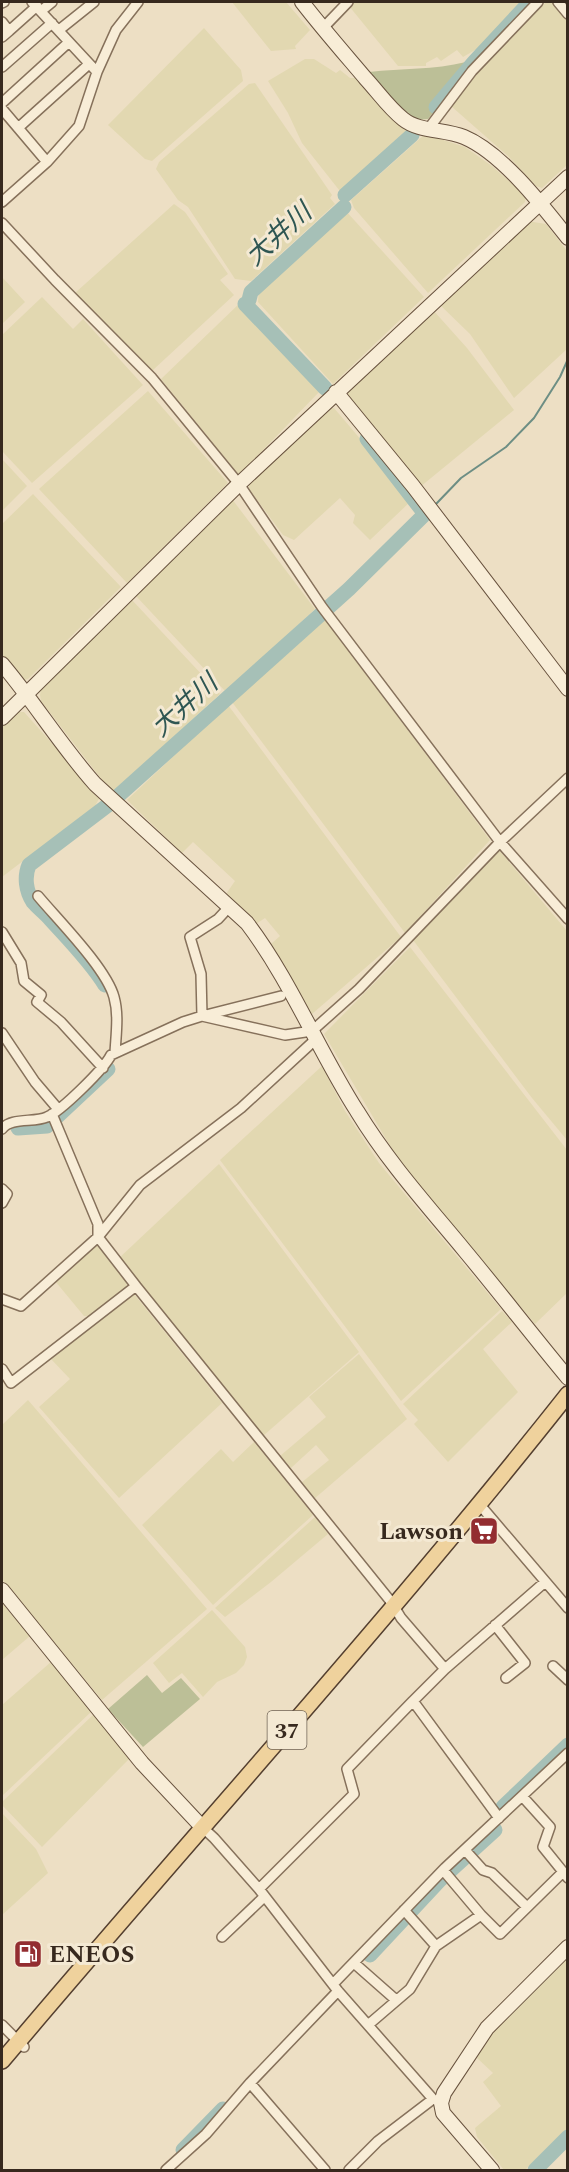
<svg xmlns="http://www.w3.org/2000/svg" width="569" height="2172" viewBox="0 0 569 2172" font-family="Spectral,'Noto Sans JP',serif">
  <style>
    .farmland { fill: #e2d8b1 }
    .cemetery { fill: #bcbf97 }
    .lines { fill: none; stroke-linecap: round; stroke-linejoin: round }
    .stream { stroke: #6d8e84; stroke-width: 2 }
    .river { stroke: #a6c0b7; stroke-width: 15 }
    .street-casing { stroke: #86715b; stroke-width: 12 }
    .secondary-casing { stroke: #68523e; stroke-width: 16 }
    .primary-casing { stroke: #543f2f; stroke-width: 18 }
    .street { stroke: #f8edd7; stroke-width: 9 }
    .secondary { stroke: #f8edd7; stroke-width: 14 }
    .primary { stroke: #efd29d; stroke-width: 15 }
    .labels { text-anchor: middle; stroke-width: 6; stroke-linejoin: round; paint-order: stroke }
    .shield { fill: #f4e9d3; stroke: #706354; stroke-width: 1.5 }
    .shield-label { font-size: 22px; font-weight: bold; fill: #37291e }
    .poi-label { font-size: 24px; font-weight: bold; fill: #37291e; stroke: #f4e9d3; text-anchor: end }
    .water-label { font-size: 26px; font-style: italic; fill: #2e5652; stroke: #f4e9d3 }
  </style>
  <rect width="100%" height="100%" fill="#eddfc4"/>
  <path class="farmland" d="M232,2H286L310,30L295,46L296,49L271,51Z
    M353,2H526L478,53L475,50L463,57L457,50L441,61L437,57L426,63V66H398L349,6Z
    M546,2H553L567,19V165L542,188L536,186L509,157L451,106L477,74Z
    M204,28L241,70L243,81L152,161L145,159L108,125Z
    M305,59H314L336,73L340,70L350,78H358L385,112L411,133L343,195L302,143L288,113L268,81Z
    M255,83L332,195L330,198L335,204L251,281L235,279L188,207L178,200L156,169L159,162L249,84Z
    M425,134L465,147L492,166L526,196L525,202L428,293L354,208L351,200Z
    M174,204L185,212L228,274L220,280L234,295L153,370L148,371L75,293Z
    M345,210L424,297L333,384L258,302L259,289Z
    M527,221L546,224L567,251V349L514,398L470,334L438,303Z
    M2,277L25,302L2,324Z
    M42,297L73,329L83,319L143,385L32,483L2,451V335Z
    M241,302L320,391L239,475L161,379Z
    M433,310L467,348L514,410L420,487L345,398L347,388Z
    M148,391L228,483L127,583L39,489Z
    M334,408L412,500L370,540L353,523L355,515L340,498L294,540L283,535L249,489V484L325,409Z
    M2,459L27,486L2,511Z
    M33,494L121,587L28,679L21,681L2,657V524Z
    M232,499L315,609L226,692L135,595Z
    M132,600L220,694L112,793L41,701L40,695L41,689Z
    M323,617L490,840L405,933L232,702Z
    M228,705L401,937L312,1014L271,944L280,936L265,918L256,924L226,894L235,881L193,842L182,853L127,800Z
    M17,712H24L100,797L95,806L2,877V726Z
    M499,850L567,931V1140L532,1098L413,940Z
    M410,947L567,1150V1293L535,1324L399,1161L324,1034Z
    M322,1066L345,1111L379,1163L501,1309L401,1401L220,1160Z
    M219,1164L359,1352L263,1436L118,1259Z
    M95,1243L127,1283L126,1287L90,1316H84L55,1281Z
    M134,1294L222,1403L119,1498L39,1407L70,1379L51,1359Z
    M502,1311L512,1322L483,1349L518,1392L448,1462L414,1424L418,1420L403,1404Z
    M359,1354L407,1419L314,1499L301,1483L329,1460L316,1445L291,1468L280,1456L326,1417L309,1397Z
    M28,1400L207,1609L102,1700L2,1579V1425Z
    M254,1442L313,1515L213,1605L142,1525L221,1449L233,1462Z
    M315,1517L328,1534L271,1582L225,1617L215,1608Z
    M2,1603L30,1636L2,1660Z
    M212,1610L245,1647L247,1657L244,1665L236,1673L217,1682L203,1697L182,1673L169,1683L153,1663Z
    M52,1661L91,1712L2,1796V1705Z
    M94,1714L131,1757L42,1847L2,1805V1802Z
    M2,1813L36,1849L48,1873L2,1915Z
    M567,1955V2129L525,2170H504L477,2137L475,2128L501,2106L483,2082L493,2073L476,2057L494,2029Z"/>
  <path class="cemetery" d="M466,62L468,65L438,101L436,109L428,119L417,120L403,111L369,72C402,68 434,70 466,62Z
    M147,1675L162,1693L181,1678L200,1699L143,1747L108,1709Z"/>
  <g class="lines">
    <path class="stream" d="M436,504L461,478L506,447L534,418L560,377L568,359"/>
    <path class="river" d="M436,107L474,62L530,2
      M345,195L412,135
      M249,300L251,292L344,207
      M245,304L325,388
      M105,985C90,961 69,940 50,919C45,913 38,908 33,902C26,891 24,877 29,865L108,805L349,589L425,514L367,439
      M18,1128L47,1126L108,1069
      M503,1807L568,1745
      M370,1955L440,1880L495,1830
      M183,2150L223,2109
      M535,2170L568,2137"/>
    <g class="street-casing">
      <path id="street" d="M32,2L97,72L116,30L138,2
        M558,2L568,14
        M2,3L4,2
        M41,11L52,2
        M2,22L9,31L2,37
        M323,28L348,2
        M59,30L94,2
        M9,31L37,6
        M2,67L52,23
        M2,103L69,42
        M2,109L47,162L79,126L97,72
        M18,128L89,64
        M429,128L472,71L538,2
        M2,202L47,162
        M2,223L55,280L152,378L180,412L239,484L322,607L500,842L568,919
        M38,896C58,920 106,968 114,997C119,1015 116,1034 115,1053
        M230,906L218,919L190,937L201,974L202,1016L281,996
        M2,932L21,963L24,981L41,995L37,1002L61,1022L103,1068
        M2,1033L35,1082L58,1109
        M52,1114L98,1224V1237
        M2,1129C11,1117 34,1123 47,1117C61,1111 104,1069 111,1055L183,1022L202,1016L285,1035L312,1031L359,989L500,842L568,778
        M2,1189L7,1194L2,1203
        M98,1237L140,1185L241,1108L316,1039
        M136,1286L392,1603L401,1618L445,1669L413,1701L499,1818
        M2,1299L21,1306L98,1237L136,1286L11,1383L2,1369
        M480,1505L568,1608
        M495,1625L525,1663L506,1678
        M553,1666L568,1680
        M445,1669L545,1582
        M522,1796L550,1827L543,1847L568,1878
        M202,1827L214,1838L259,1889L338,1991L433,2099
        M465,1850L483,1870L492,1873L527,1907
        M259,1889L354,1794L347,1769L413,1701
        M404,1910L436,1946L481,1915L443,1870
        M481,1915L500,1934L563,1872
        M222,1937L264,1897
        M354,1963L396,2000
        M333,1984L445,1868L568,1753
        M2,2025L24,2047
        M368,2025L410,1989L436,1946
        M250,2083L325,2170
        M166,2170L206,2134L250,2083L338,1991
        M349,2170L378,2141L433,2099L436,2100"/>
    </g>
    <g class="secondary-casing">
      <path id="secondary" d="M302,2C322,28 344,53 366,79C378,92 389,108 403,119C419,132 444,129 464,137C502,153 542,205 568,238
        M336,392L413,486L568,689
        M2,664C35,703 61,746 95,784L247,923C291,981 318,1050 357,1111C388,1162 427,1205 465,1251C500,1293 533,1336 568,1378
        M2,718L239,484L568,177
        M2,1590L142,1763L202,1827
        M492,2170L443,2113L441,2103L444,2093L487,2028L568,1947"/>
    </g>
    <g class="primary-casing">
      <path id="primary" d="M2,2061C190,1838 387,1623 568,1394"/>
    </g>
    <use href="#street" class="street"/>
    <use href="#secondary" class="secondary"/>
    <use href="#primary" class="primary"/>
  </g>
  <defs>
    <g id="supermarket-square" transform="scale(1.5)"><rect x="-9" y="-9" width="18" height="18" rx="4" fill="#932d31" stroke="#f4e9d3"/><path d="M-6-5.5h2.5l.6 2H6L4.5 2H-2.5L-4.4-4H-6ZM-1.5 3.2a1.3 1.3 0 1 0 .1 0ZM3 3.2a1.3 1.3 0 1 0 .1 0Z" fill="#fff"/></g>
    <g id="fuel-square" transform="scale(1.5)"><rect x="-9" y="-9" width="18" height="18" rx="4" fill="#932d31" stroke="#f4e9d3"/><path d="M-5.5-6h7V0h2V4h1.3V-2.5L3-4.5l.8-.8L6-3V5H2.5V1h-1V6h-7ZM-4.2-4.7v3.2H.2V-4.7Z" fill="#fff"/></g>
  </defs>
  <g fill-rule="evenodd">
    <use href="#supermarket-square" x="484" y="1531"/>
    <use href="#fuel-square" x="28" y="1954"/>
  </g>
  <g class="labels">
    <rect class="shield" x="267.5" y="1711" width="39" height="38" rx="4.5"/>
    <g class="shield-label">
      <text x="287" y="1738">37</text>
    </g>
    <g class="poi-label">
      <text x="463" y="1539">Lawson</text>
      <text x="49" y="1962" text-anchor="start">ENEOS</text>
    </g>
    <g class="water-label">
      <text transform="translate(278 234) rotate(-42)" y="9">大井川</text>
      <text transform="translate(184 705) rotate(-42)" y="9">大井川</text>
    </g>
  </g>
  <rect width="569" height="2172" fill="none" stroke="#37291e" stroke-width="6"/>
</svg>
